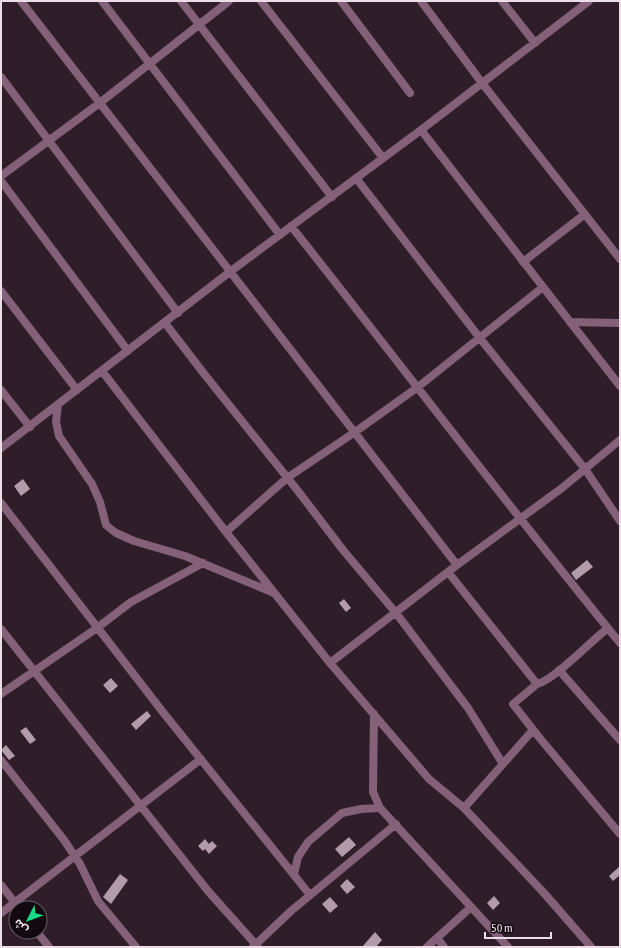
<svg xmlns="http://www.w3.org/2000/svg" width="621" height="948" viewBox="0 0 621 948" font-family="'Asap Condensed','Noto Sans Arabic',sans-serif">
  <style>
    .building { fill: #b29baa }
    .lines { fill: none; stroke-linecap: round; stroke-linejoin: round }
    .minor { stroke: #846079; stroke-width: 8 }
  </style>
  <rect width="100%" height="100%" fill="#2f1d2a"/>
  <path class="building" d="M23,479L30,489L21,496L14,486Z
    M587,560L593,567L576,580L571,573Z
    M344,599L351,608L346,612L339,603Z
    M111,678L118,686L110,693L103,685Z
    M147,711L151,716L136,730L131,724Z
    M26,727L36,740L30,744L20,731Z
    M6,745L15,756L9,760L1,750Z
    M349,837L356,845L342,857L335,849Z
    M205,839L209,844L212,841L217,846L209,854L205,849L203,851L198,846Z
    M620,866V875L613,881L609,876Z
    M120,874L128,880L111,904L103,897Z
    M347,879L355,887L347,894L340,886Z
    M494,896L500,903L493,910L487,903Z
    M330,897L338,906L330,913L322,904Z
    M375,932L382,940L376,947H362Z"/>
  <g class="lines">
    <path class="minor" d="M21,1L457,565
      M102,1L280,235
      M181,1L332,197
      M261,1L383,158
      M341,1L410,93
      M421,1L482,83L620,259
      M502,1L535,43
      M1,77L178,313
      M421,130L620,386
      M1,176L101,102L229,1
      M356,178L479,337L585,469L620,521
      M1,181L128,351
      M291,226C401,365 508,506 620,643
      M523,262L585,214
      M1,291L77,390
      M570,322L620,323
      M165,323L205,375L298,491L343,550L396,613L468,708L503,764
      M102,371L226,532L330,663L429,779L464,808L544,893L591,947
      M1,390L30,427
      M58,405L56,422L59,436L92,484L100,502L106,525L116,533L134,541L185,556L274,593
      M1,448L231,271L421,130L589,1
      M1,503L166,716L310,895
      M226,532L287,478L355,432L418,387L543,287
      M448,572L537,684
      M608,628C591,641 554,680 537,684L513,704L538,736L620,834
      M1,629L208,891L258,947
      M330,663L457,565L562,488L620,440
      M559,670L620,740
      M1,694L97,628L131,602L203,563
      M374,714L373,792L380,808L508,947
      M1,760L64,840L80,864L98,901L136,947
      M464,808L533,730
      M294,874L298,857L308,842L342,813L361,809L380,808
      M1,885L19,908
      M1,913L201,759
      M37,932L49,947
      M437,938L444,947
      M253,947L291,911L396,824
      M427,947L470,908"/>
  </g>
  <rect width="621" height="948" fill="none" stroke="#ebdee6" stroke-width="4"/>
  <g transform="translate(28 920) rotate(228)"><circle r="19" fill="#120a10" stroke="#695f66"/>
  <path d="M0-3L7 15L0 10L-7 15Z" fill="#17d989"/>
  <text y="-6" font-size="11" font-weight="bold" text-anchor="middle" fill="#ebdee6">ش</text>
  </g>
  <path d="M485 932v6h66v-6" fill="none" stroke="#ebdee6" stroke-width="2"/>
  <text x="491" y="932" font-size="12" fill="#ebdee6" stroke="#120a10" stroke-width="3" paint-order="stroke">50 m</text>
</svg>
